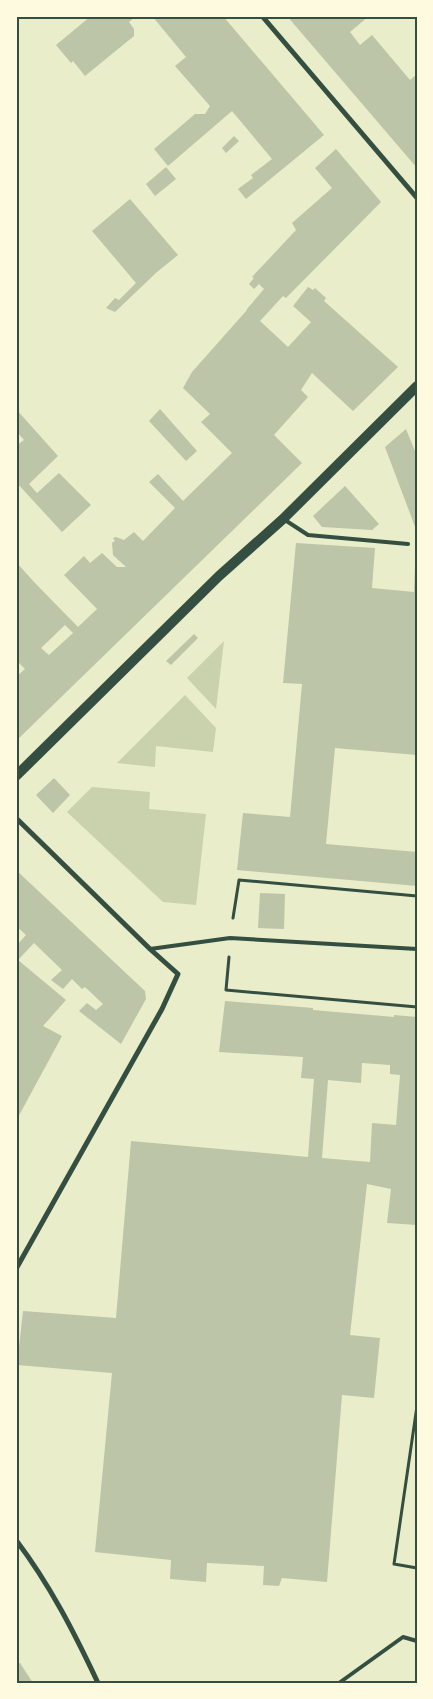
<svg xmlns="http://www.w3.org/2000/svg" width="433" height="1699" viewBox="0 0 433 1699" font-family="'Libre Baskerville',serif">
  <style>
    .green { fill: #cad2ad }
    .building { fill: #bcc5a7; fill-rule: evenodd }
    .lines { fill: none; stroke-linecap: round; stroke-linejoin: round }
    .path { stroke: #344e41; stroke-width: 3 }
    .service { stroke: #344e41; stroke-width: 4 }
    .minor { stroke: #344e41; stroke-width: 5 }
    .secondary { stroke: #344e41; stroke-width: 10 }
    .neatline { fill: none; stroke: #344e41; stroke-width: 2 }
  </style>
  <rect width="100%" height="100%" fill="#e9edc9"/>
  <path class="green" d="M224,641L216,709L187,678Z
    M185,695L216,728L213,752L156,746L155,767L117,763Z
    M92,787L150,792L149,809L206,814L196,905L163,902L67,812Z"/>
  <path class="building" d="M91,16H136L129,22L134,29V36L85,76L73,61L71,63L56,45Z
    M152,16H223L324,135L246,199L238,189L253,178L251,175L272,159L232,111L168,166L154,149L195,114H205L210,106L175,66L186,57Z
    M287,16H369L350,32L360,45L372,35L410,80L417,74V168Z
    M234,136L239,141L226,153L222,148Z
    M336,149L381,202L286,298L283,296L260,321L288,347L311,322L293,306L308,287L313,290L315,288L326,298L324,301L398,367L353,411L312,373L301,390L308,397L274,435L302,463L16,741V677L25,669L16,660V562L35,583L78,627L97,609L64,575L84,556L90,563L102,553L117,567H126L113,555L112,543L115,541L113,538L116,537L124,540L134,532L143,541L175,508L149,482L158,474L183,501L232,453L201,422L210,414L183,388L192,372L247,310V309L264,289L259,284L254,289L249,284L254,278L252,277L296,230L292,223L332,188L315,168ZM65,625L73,633L49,655L41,648Z
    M166,167L176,179L155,196L146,184Z
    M130,199L178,255L157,272L115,312L106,308L115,298L119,300L136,283L92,231Z
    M16,409L58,456L29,484L37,493L59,473L91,505L62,532L16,482V446L24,440L16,431Z
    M160,409L197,451L186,461L149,421Z
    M406,429L417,456V532L385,447Z
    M345,486L379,524L372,530L322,527L313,516Z
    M296,543L375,548L372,588L414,592L415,565H417V755L335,748L326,844L417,852V886L237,870L243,813L290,817L302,684L283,683Z
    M194,634L198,638L171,665L166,661Z
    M54,778L70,795L53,813L36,795Z
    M16,870L145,991L146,999L121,1044L79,1011L87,1003L96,1010L103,1004L85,987L82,989L72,979L63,989L51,980L62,970L34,943L18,960L66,1000L43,1026L62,1036L16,1121V946L26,935L16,926Z
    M260,893L285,894L284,929L258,928Z
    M225,1001L313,1008V1010L394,1017V1015L417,1017V1225L387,1223L391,1189L367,1184L350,1335L380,1338L374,1398L342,1395L327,1582L282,1578L279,1586L263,1585L264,1566L207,1563L206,1582L170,1579L171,1560L95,1552L112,1373L17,1365L23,1311L116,1318L131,1141L308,1157L314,1079L301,1078L303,1057L219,1052ZM362,1063L390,1065V1074L400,1075L396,1125L372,1123L370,1162L322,1158L328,1080L361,1083Z
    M16,1663H20L33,1683H16Z"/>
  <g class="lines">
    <path class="path" d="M233,918L239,880L417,896
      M229,957L226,990L417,1007
      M417,1406L394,1564L417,1568"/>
    <path class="service" d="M285,520L308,535L408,544
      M150,949L230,938L417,949
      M339,1683L403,1637L417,1641"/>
    <path class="minor" d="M262,16L417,198
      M16,818L150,949L178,974L162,1009L16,1269
      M16,1540C50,1585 74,1632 98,1683"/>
    <path class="secondary" d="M16,776L219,576L283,519L417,386"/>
  </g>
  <rect width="433" height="1699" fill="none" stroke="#fefae0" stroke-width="35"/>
  <rect x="18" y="18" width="398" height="1664" class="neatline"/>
</svg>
